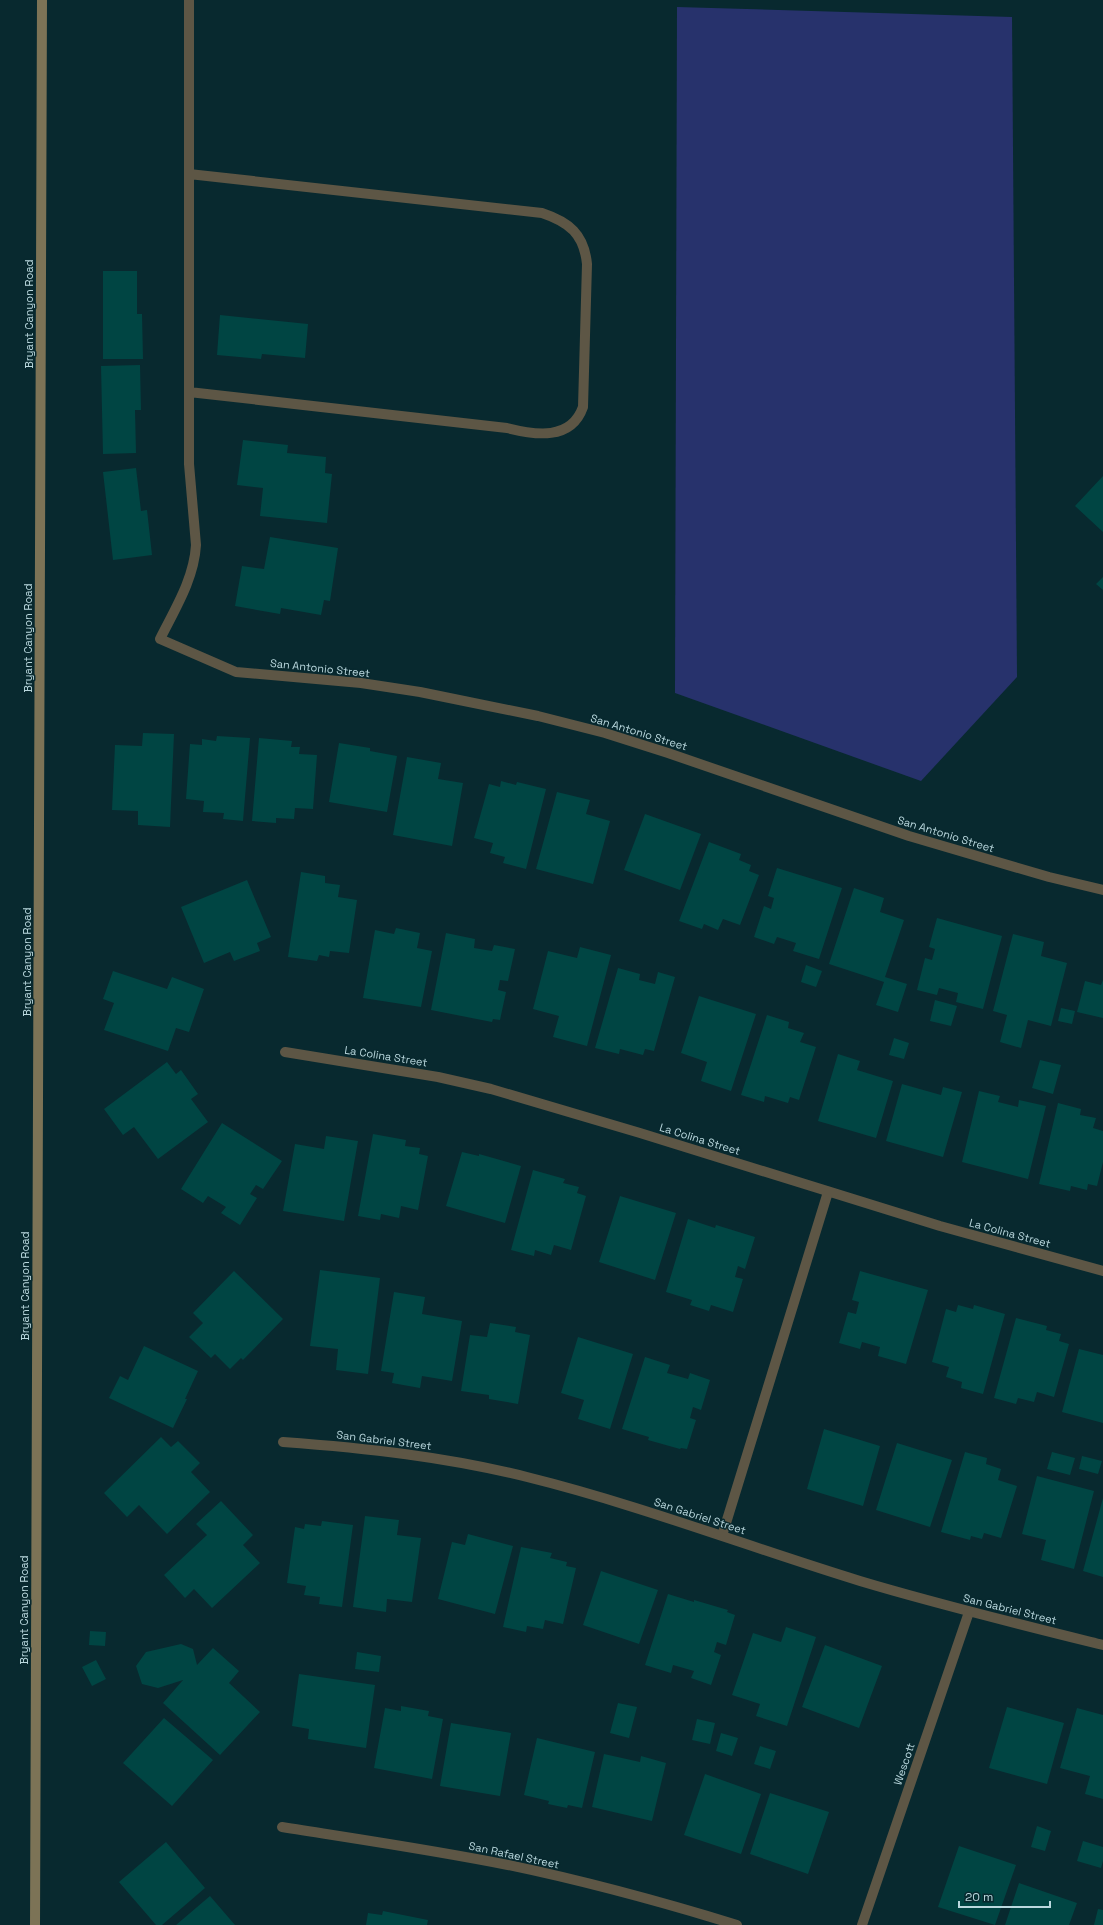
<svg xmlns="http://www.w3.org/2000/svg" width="1103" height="1925" viewBox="0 0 1103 1925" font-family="'Space Grotesk',sans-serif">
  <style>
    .green { fill: #27326c }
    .building { fill: #004543 }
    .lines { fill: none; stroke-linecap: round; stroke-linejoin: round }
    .street { stroke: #5d5645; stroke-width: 10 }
    .secondary { stroke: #7c7356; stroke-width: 10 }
    .labels { text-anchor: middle; stroke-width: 3; stroke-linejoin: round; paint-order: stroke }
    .street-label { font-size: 11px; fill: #bad8de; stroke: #08292f }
  </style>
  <rect width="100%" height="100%" fill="#08292f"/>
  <path class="green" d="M677,7L1012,17L1017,677L921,781L675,693Z"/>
  <path class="building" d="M103,271H137V314H142L143,359H103Z
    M220,315L308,324L305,358L262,354L261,359L217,355Z
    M140,365L141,410H135L136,453L103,454L101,366Z
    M243,440L288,445L287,453L326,457L325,473L332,474L327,523L260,516L263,488L237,485Z
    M136,468L141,511L147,510L152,555L113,560L103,472Z
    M1103,476V532L1075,506Z
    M270,537L338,548L330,601L324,600L321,615L281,608L280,614L235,606L242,566L264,569Z
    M1103,577V590L1096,584Z
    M143,733L174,734L170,827L138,825V811L112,810L115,745L142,746Z
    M217,736L250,738L243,821L223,819L224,813L203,812L204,801L186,799L190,744L202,745V739L216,741Z
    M259,738L292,741L291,747H300L299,754L317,755L313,809L295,808L294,819L276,818V823L252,821Z
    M339,743L370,748V751L397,756L387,812L329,802Z
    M407,757L441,763L438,779L463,783L452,846L393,835Z
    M501,781L516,785L517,782L546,789L526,869L503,863L505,857L490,853L493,843L474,838L489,784L500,787Z
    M557,792L590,800L586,814L610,821L593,884L536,869Z
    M645,814L701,834L680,890L624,870Z
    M709,842L741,854L739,860L751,865L749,871L759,875L740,925L723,919L718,930L704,924L702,929L679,921Z
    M777,868L842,888L819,959L793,951L796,943L777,937L774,944L754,937L764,906L771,909L774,898L768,896Z
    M301,872L325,876V883L340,885L338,897L357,900L349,953L330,951L329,957L319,955L317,961L288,957Z
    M247,880L271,937L257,943L260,951L234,961L230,952L204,963L181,907Z
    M854,888L884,898L880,912L904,920L885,977L907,984L898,1012L876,1005L884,982L829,964Z
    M937,918L1002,936L983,1009L956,1002L958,993L939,988L937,995L917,990L925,958L932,960L935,949L929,947Z
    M396,928L420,933L417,948L432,951L421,1007L363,998L375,930L394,934Z
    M446,933L475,939L474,948L492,951L494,945L515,949L508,981L500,980L498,990L506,992L500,1020L493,1019L492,1022L431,1010Z
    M1013,934L1044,942L1041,956L1067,963L1051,1026L1028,1020L1021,1048L1000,1042L1007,1015L993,1011Z
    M580,947L611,955L587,1046L553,1037L559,1016L533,1009L548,951L577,958Z
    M806,965L822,971L816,987L801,982Z
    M618,968L640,974L639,980L655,984L658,972L675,977L654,1051L645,1049L643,1055L620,1049L619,1054L595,1048Z
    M113,971L167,989L172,977L204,989L189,1032L176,1028L168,1051L104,1030L114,1003L103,999Z
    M1103,980V1018L1077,1012L1085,981L1101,985Z
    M699,996L756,1014L731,1091L701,1081L707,1062L681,1053Z
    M935,1000L957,1006L951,1026L930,1021Z
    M1061,1008L1075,1011L1072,1024L1058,1021Z
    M767,1015L789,1022L788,1028L804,1033L800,1042L816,1047L799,1100L790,1097L788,1103L765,1096L764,1102L741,1095Z
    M894,1038L909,1043L904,1059L889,1055Z
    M838,1054L860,1061L857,1070L893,1081L876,1138L818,1121Z
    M1040,1060L1061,1065L1053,1094L1032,1088Z
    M167,1062L176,1074L181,1070L198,1094L191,1099L208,1122L158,1159L134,1127L123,1135L104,1109Z
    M902,1084L941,1095L943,1087L962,1092L943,1157L886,1141Z
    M979,1091L1000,1096L998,1102L1018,1107L1019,1100L1046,1106L1028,1179L962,1162Z
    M1058,1103L1081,1109L1080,1115L1096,1118L1093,1128L1103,1131V1162L1097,1186L1088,1184L1087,1190L1071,1186L1070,1191L1039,1184Z
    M222,1123L282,1161L263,1189L256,1185L250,1194L257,1198L240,1225L221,1213L226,1207L208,1196L203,1203L181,1189Z
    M373,1134L406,1140L405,1146L420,1148L419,1154L428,1156L418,1210L401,1206L399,1218L381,1214L380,1220L358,1216Z
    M326,1136L358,1141L344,1221L283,1211L295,1144L324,1149Z
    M462,1152L479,1156V1154L521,1166L505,1223L446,1206Z
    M533,1170L565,1179L563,1183L579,1187L577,1193L586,1196L571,1250L554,1245L551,1255L535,1250L534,1256L511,1250Z
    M620,1196L676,1213L655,1280L599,1262Z
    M688,1219L715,1228L716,1225L755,1237L745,1269L738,1266L735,1277L743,1279L733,1312L711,1305L709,1311L690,1305L692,1300L666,1292Z
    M320,1270L380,1278L368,1374L336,1370L338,1349L310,1346Z
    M234,1271L283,1319L243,1360L241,1358L230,1369L215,1354L211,1358L189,1337L203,1323L193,1313Z
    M860,1271L928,1290L906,1364L878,1356L880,1347L862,1342L860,1349L839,1343L848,1312L856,1314L859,1302L852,1300Z
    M394,1292L425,1297L422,1314L462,1321L452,1381L422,1376L420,1388L392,1383L394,1373L381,1371Z
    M958,1305L973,1309L974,1305L1005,1314L983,1394L961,1388L962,1382L946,1377L949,1367L932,1362L946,1309L956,1312Z
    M1016,1318L1047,1326L1046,1330L1061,1334L1059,1341L1069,1344L1054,1397L1037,1392L1034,1402L1018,1398L1016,1404L994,1398Z
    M490,1323L516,1327L515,1332L530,1335L518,1404L489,1399V1395L461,1391L470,1335L487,1337Z
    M578,1337L633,1354L610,1429L578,1419L584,1400L561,1393Z
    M144,1346L198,1371L185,1399H187L173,1428L109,1398L120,1376L128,1380Z
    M1079,1349L1103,1355V1423L1062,1412Z
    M645,1357L670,1365L667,1373L688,1379L690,1373L710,1380L701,1410L693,1407L690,1418L696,1420L687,1449L681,1448L680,1449L648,1440L649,1437L622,1429Z
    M824,1429L880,1446L863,1506L807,1489Z
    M161,1437L171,1447L178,1441L200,1463L191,1472L210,1492L167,1534L139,1505L127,1517L104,1493Z
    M897,1443L952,1460L930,1527L876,1510Z
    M965,1452L987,1458L986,1464L1001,1469L998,1480L1017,1486L1001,1538L984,1533L982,1539L971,1536L970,1540L941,1532Z
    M1052,1452L1075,1458L1070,1475L1047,1469Z
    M1082,1456L1102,1461L1098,1474L1079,1469Z
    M1037,1476L1094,1491L1074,1569L1041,1560L1046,1540L1022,1534Z
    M1103,1498V1577L1083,1571Z
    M221,1501L253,1535L243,1545L260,1563L212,1608L194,1589L185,1598L164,1575L207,1535L196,1524Z
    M365,1516L399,1520L397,1535L421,1538L412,1602L387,1599L386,1612L353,1607Z
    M322,1521L353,1525L342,1607L319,1604L320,1597L304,1595L306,1586L287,1583L295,1527L304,1529L305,1524L321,1526Z
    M468,1534L513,1546L495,1614L438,1599L452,1542L465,1545Z
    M521,1547L552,1553L550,1558L567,1562L566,1566L576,1568L563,1624L545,1620L543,1629L527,1626L526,1632L503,1627Z
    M601,1571L658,1590L639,1644L583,1625Z
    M668,1594L694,1602V1600L728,1610L727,1612L735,1615L726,1645L717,1642L714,1652L721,1655L711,1685L691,1678L694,1671L673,1665L671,1673L645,1665Z
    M786,1627L816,1637L787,1726L756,1716L760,1704L732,1695L753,1633L781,1642Z
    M90,1631L106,1632L105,1646L89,1645Z
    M181,1644L193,1649L197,1665L213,1648L239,1671L229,1683L260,1712L220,1755L163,1703L183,1680L158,1688L142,1684L136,1666L146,1652Z
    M825,1645L882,1666L859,1728L802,1707Z
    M357,1652L381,1656L379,1672L355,1669Z
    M96,1660L106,1679L92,1686L82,1667Z
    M299,1674L375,1685L366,1748L308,1739L309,1729L292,1726Z
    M618,1703L637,1707L629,1738L610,1733Z
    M401,1706L429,1711L428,1716L443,1719L432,1779L374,1768L385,1708L401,1711Z
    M1007,1707L1064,1723L1047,1784L989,1768Z
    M1077,1708L1103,1715V1799L1085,1794L1090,1776L1060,1768Z
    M164,1718L213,1760L172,1806L123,1763Z
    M697,1719L715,1723L710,1744L692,1740Z
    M451,1723L511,1733L500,1796L440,1786Z
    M721,1733L738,1738L732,1756L716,1751Z
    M537,1738L595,1752L582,1808L568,1805L567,1808L548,1804L549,1801L524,1795Z
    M760,1746L776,1751L770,1769L754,1764Z
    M604,1754L640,1762L641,1756L666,1763L652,1821L592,1807Z
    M705,1774L761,1794L741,1854L684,1835Z
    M770,1793L829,1812L808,1874L750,1854Z
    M1037,1826L1051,1831L1045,1851L1031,1847Z
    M1083,1841L1103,1847V1861L1101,1868L1077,1861Z
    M166,1842L205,1888L162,1925H156L119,1882Z
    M959,1846L1016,1865L995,1925L938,1907Z
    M1019,1883L1077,1903L1069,1925H1005Z
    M210,1896L235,1925H176Z
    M1098,1909L1103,1910V1925H1094Z
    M383,1911L428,1920L427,1925H366L368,1913L382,1915Z"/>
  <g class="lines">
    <path class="street" d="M189,0V464L196,545C194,579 175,609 160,639L236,672L361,683L420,692L538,716L605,733L668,753L909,836L1049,877L1103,890
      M189,174L542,213C569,222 584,234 587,264L583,407C571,441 535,435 507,428L189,392
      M285,1052L438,1077L491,1089L640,1133L940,1226L1103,1271
      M283,1442C366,1448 447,1457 527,1477C640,1505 749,1547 860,1581C940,1605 1022,1625 1103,1645
      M722,1536L828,1192
      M282,1827C357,1839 433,1850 508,1865C585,1881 662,1902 737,1925
      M862,1925L969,1612"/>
    <path class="secondary" d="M35,1925L42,0"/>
  </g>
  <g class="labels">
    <g class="street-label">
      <text transform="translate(29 314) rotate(-90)" y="4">Bryant Canyon Road</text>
      <text transform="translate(28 638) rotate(-90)" y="4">Bryant Canyon Road</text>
      <text transform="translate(320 668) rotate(6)" y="4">San Antonio Street</text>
      <text transform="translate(639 732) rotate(17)" y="4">San Antonio Street</text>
      <text transform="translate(946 834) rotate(17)" y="4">San Antonio Street</text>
      <text transform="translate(27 962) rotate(-90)" y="4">Bryant Canyon Road</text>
      <text transform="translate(386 1056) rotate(9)" y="4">La Colina Street</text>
      <text transform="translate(700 1139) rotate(17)" y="4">La Colina Street</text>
      <text transform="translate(1010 1233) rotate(15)" y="4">La Colina Street</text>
      <text transform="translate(25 1286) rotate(-90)" y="4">Bryant Canyon Road</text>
      <text transform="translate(384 1440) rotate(7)" y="4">San Gabriel Street</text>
      <text transform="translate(700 1516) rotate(18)" y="4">San Gabriel Street</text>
      <text transform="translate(1010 1609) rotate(14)" y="4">San Gabriel Street</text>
      <text transform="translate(24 1610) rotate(-90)" y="4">Bryant Canyon Road</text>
      <text transform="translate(904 1764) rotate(-71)" y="4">Wescott</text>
      <text transform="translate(514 1855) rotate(12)" y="4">San Rafael Street</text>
    </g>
  </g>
  <path d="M959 1901v6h91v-6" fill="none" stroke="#bad8de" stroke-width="2"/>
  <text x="965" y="1901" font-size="12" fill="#bad8de" stroke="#08292f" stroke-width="3" paint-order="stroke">20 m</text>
</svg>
